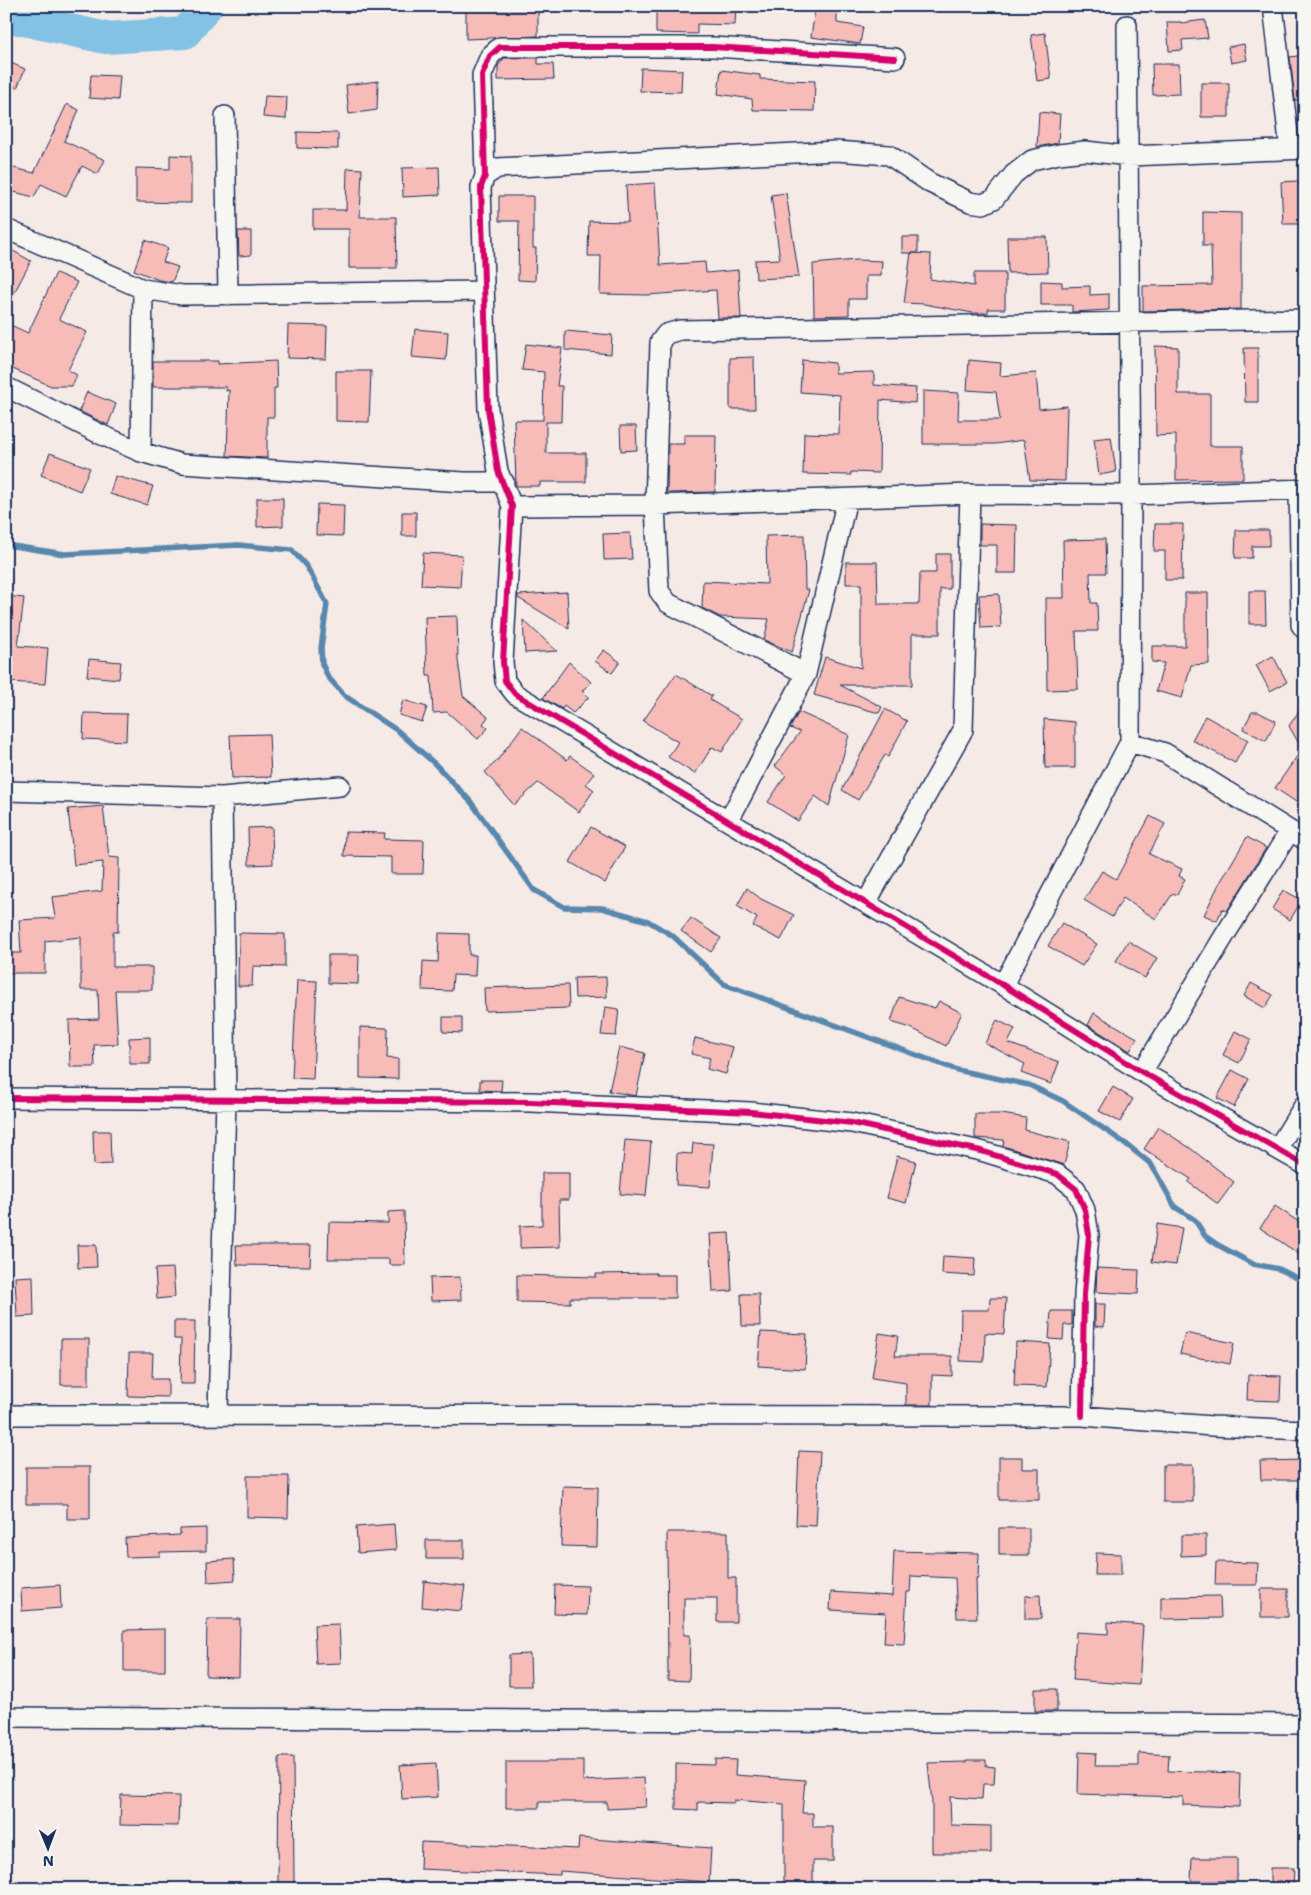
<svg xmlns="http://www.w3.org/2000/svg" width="1311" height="1895" viewBox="0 0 1311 1895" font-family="'Shantell Sans',sans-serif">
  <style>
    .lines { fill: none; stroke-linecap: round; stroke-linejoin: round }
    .stream { stroke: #5987ae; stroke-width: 5.5 }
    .river { stroke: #83c2e4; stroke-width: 32 }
    .building { fill: #f8bcb8; stroke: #1b2f5e }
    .minor-casing { stroke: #1b2f5e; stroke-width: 22 }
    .minor { stroke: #f6f6f2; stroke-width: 19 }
    .cycleway-casing { stroke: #f6f6f2; stroke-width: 9 }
    .cycleway { stroke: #d6006c; stroke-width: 6 }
  </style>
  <rect width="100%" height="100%" fill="#f6eae6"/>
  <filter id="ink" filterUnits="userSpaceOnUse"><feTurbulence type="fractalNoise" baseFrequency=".02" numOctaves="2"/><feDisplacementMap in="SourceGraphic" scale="10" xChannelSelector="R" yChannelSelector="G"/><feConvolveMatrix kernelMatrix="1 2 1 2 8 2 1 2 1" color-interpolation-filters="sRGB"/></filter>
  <g filter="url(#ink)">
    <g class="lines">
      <path class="stream" d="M6,545L65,554L238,545L292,550L307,567L327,604L321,648L322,664L328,677L345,696L398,731L435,764L471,802L534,890L564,907L602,908L648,921L673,936L724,984L957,1070L1029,1085L1063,1101L1126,1144L1151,1164L1175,1207L1195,1220L1205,1236L1218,1245L1253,1264L1279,1269L1305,1282"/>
      <path class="river" d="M6,16L106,38L185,33L207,6"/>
    </g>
    <path class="building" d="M466,6H493V10H538V36L466,39Z
      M656,6H736L735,25L697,24V34L656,33Z
      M819,6H837V23L863,27L860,44L811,37L815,10H819Z
      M1205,20L1208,38L1182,40L1183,50L1169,51L1167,22H1181V23Z
      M1045,33L1051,79L1037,81L1031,35Z
      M1244,44L1247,60L1231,63L1228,47Z
      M1305,55V100H1295L1290,57Z
      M504,58H538V64H553L554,79L498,80V66Z
      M6,61L25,69L17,88L6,83Z
      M1152,64H1179L1180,94L1153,95Z
      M641,68L682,70L681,92L640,91Z
      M721,70L760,75V79L815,81L814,111L753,110L752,99L718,94Z
      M91,75L120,76L118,100L89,98Z
      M378,81L377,110L349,114L346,85Z
      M1201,83H1229V117H1201Z
      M265,96L287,97L286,119L263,117Z
      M67,104L79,110L64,141L105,160L98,174L82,166L66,196L41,184L34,197L6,190V166L34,173Z
      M1039,112L1060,114L1058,143L1037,147Z
      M297,132L338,133V149L297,148Z
      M170,155L191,156V203L136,202V168L170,169Z
      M439,167L440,195L403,197L402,168Z
      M347,168L362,169L360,217H396L397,268H349V229H313V210H346Z
      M1297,181L1305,194V224H1283L1281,182Z
      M655,183L660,265L705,262L706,273L738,270L741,318H718L716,290L647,295L600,294L601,256H588L589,221L628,222L626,185Z
      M786,193L799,277L756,279L755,260L780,259L771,195Z
      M499,196H533V248H536L535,281L518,280L519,221H499Z
      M1203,212L1241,213V309L1143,311V286L1212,285L1211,246H1203Z
      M238,231H251V255L239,256Z
      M902,237H918V253H902Z
      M1007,237H1047L1048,272L1008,273Z
      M145,240L168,248L163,262L178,267L172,282L159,280L134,270Z
      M6,247L31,261L6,308Z
      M911,253L931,254L930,279L974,286V273H1005V309H988V313H973L924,304L904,303Z
      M856,260L882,261L881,276H866V299H849V315L814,316L813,264Z
      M56,273L77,282L59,319L87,332L68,370L77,375L72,386H51L6,366V323L28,333Z
      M1041,281L1062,282V287L1090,286V295L1109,294V310L1072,312V305H1041Z
      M288,325L327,326L326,359L287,358Z
      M415,329L448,332L446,360L412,357Z
      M565,331L612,335L611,354L565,350Z
      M526,344L562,348L557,386H562L561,422H546V453H586V482H540V486H516L514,420H543L544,372L522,370Z
      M1155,346L1178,347V394H1210V446H1243V479L1176,480V435L1156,436Z
      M1244,348H1258V402H1245Z
      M754,357L755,409H730V358Z
      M802,360L835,363V373L874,372V385L916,388L915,403L880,400L879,473L851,472V475L803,474L804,433L839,434L840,395L800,392Z
      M969,360L1001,363L1000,376L1036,373L1039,409L1067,406L1065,481L1030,480L1024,440L995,444H923V391L959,393L958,420H1000L996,392L967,390Z
      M153,361H218V364L276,361L277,388H274V417H267V458L227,456L229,390L226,391V387H153Z
      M336,371H371L369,422L336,421Z
      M87,392L116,404L108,425L79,411Z
      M620,426H636L637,450L621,451Z
      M684,435H716L715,492L667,493L668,444H684Z
      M1111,437L1116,472L1099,475L1094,439Z
      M50,453L90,468L80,491L41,475Z
      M115,476L153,486L147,505L110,494Z
      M257,498H283V526L257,527Z
      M317,504L344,505L343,536L316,535Z
      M402,512H416V536H402Z
      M980,524L1017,525L1016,573H997V545H980Z
      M1155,524H1183L1182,580H1165V551H1154Z
      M1236,530H1269V546H1252V558H1235Z
      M630,533L632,559L604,560L603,534Z
      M804,535L805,589L809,590L792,652L764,640L769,619L720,617L702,608L703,581L767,584L766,536Z
      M1105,539L1106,573H1090L1091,603H1097L1098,631H1076L1078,689L1047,690L1046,598H1064L1063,540Z
      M423,553L462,555L460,587L421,585Z
      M936,554H950V589H940V634H912V685H840L882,707L879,713L814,695L825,657L861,668V584H846V562H877L878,604H919L920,573H936Z
      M1249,591H1265L1266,624H1249Z
      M567,592L569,629L518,598V595Z
      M1185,593H1208L1209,664L1191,665L1182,698L1156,691L1164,663L1152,662V646H1185Z
      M999,594L1001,627L981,628L979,595Z
      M6,596L24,598L18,646L48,648L45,684L6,682Z
      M457,616L458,660L463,696L488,717L483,724L488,728L478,739L447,712L433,713L431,676H427L425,617Z
      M523,620L557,651L525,653Z
      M604,650L620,662L612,673L595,661Z
      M1273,656L1287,682L1270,691L1256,665Z
      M89,659L121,662L119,679L87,676Z
      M569,662L591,682L582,691L589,697L573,713L564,706L562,709L543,698Z
      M676,674L712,696L710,700L742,719L722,752L712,747L695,774L668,757L678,742L643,721Z
      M403,700L427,707L422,722L399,715Z
      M1305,702V808L1275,788L1302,749L1289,726Z
      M885,709L907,721L888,757L885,755L858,800L842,790Z
      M799,712L849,735L829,806L815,796L798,821L768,802L786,775L775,766L800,732L790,728Z
      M1252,712H1258L1276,721L1266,741L1243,729Z
      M84,713L127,714L126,741L83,739Z
      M1205,716L1248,740L1235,763L1192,740Z
      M1044,719L1075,722V768H1045Z
      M522,727L567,760L570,756L594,773L586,784L594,790L579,812L538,783L514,805L485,772L496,762Z
      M269,734L271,777L232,778L230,735Z
      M103,806L109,857L119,858L118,932H113V967H152V990H115L118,1044L94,1045L95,1067H70L69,1020L99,1019L98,990H81V937L45,941V973H6V953H21L19,920L55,918L52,897L102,891L103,862L74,865L68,809Z
      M1150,816L1165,824L1149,854L1182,869L1179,876L1185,879L1177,895L1173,893L1156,919L1123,898L1112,917L1084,900L1102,871L1116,879Z
      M272,827L273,864L249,865L248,828Z
      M591,827L625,847L605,883L570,862Z
      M345,832L385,833L384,839L424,840L423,874H391V857L344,856Z
      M1247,837L1266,848L1227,911L1222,909L1217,921L1204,915L1218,886Z
      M747,888L761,899L794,915L781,940L753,926L757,918L737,906Z
      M1283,890L1302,900L1290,920L1272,909Z
      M691,918L721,938L711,952L681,931Z
      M1062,923L1097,944L1082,966L1048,946Z
      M239,933L285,934V967L253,966L252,986H238Z
      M439,933L469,934V955H476L475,976L453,975L452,991L422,990L423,961L438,962Z
      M1128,941L1157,958L1145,978L1116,961Z
      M328,955H359L358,984L328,983Z
      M606,977L607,997L575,998L574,978Z
      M297,980L317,981L313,1079L292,1078Z
      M1251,983L1273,995L1265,1008L1244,996Z
      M568,985L569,1008L485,1011L484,988Z
      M899,997L935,1008L939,1001L962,1013L946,1046L911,1028L891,1022Z
      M605,1007L619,1009L616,1036L601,1035Z
      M1094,1013L1137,1038L1130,1051L1088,1025Z
      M443,1017H462V1033L443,1032Z
      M997,1020L1015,1029L1008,1043L1059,1062L1051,1084L1021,1073L1025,1064L985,1043Z
      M360,1027L388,1028L387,1058L398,1059V1079L360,1078Z
      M1235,1031L1251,1039L1239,1063L1223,1055Z
      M150,1037V1064H130L129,1038Z
      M695,1038L733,1047L726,1074L707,1069L710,1058L691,1054Z
      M619,1047L645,1053L636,1096L609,1091Z
      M1232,1070L1249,1079L1234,1107L1217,1098Z
      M480,1080H502L501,1091L480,1090Z
      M1113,1087L1133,1099L1120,1122L1099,1111Z
      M975,1114H1002L1026,1118L1025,1130L1070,1142L1064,1165L1003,1146L1004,1140L975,1138Z
      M1158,1127L1190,1148L1234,1182L1218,1204L1188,1182L1191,1179L1144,1149Z
      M93,1131H110L111,1164L94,1165Z
      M625,1140L651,1142L646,1196L620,1194Z
      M693,1143L713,1144L710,1187L676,1185L677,1153L692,1154Z
      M897,1156L916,1161L906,1203L887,1198Z
      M542,1173H569V1200H559L560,1247L520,1248V1226L542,1225Z
      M1275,1206L1305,1226V1258L1260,1228Z
      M404,1211L405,1265H389V1259H328L329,1222L388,1223V1212Z
      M1157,1224L1182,1228L1176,1265L1152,1262Z
      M729,1233L732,1291L713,1292L710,1234Z
      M77,1245H96L97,1267L78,1268Z
      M236,1245H311L310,1266L237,1265Z
      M943,1256L975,1258L974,1276L942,1274Z
      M173,1268L175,1297L157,1299L155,1269Z
      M1097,1268L1139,1270L1138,1294L1096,1292Z
      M656,1273V1275H675V1298H570V1303L517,1302V1275L596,1277V1274Z
      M33,1276L34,1316L17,1317L15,1277Z
      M460,1277L461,1300L431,1301L430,1278Z
      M741,1294H759L760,1326H742Z
      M990,1298H1006L1004,1334L985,1333L984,1362L960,1361L961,1310H989Z
      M1095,1304H1105L1104,1327L1095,1326Z
      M1051,1311H1072V1325H1064L1063,1340L1049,1339Z
      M174,1321H195L194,1384H180L181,1339H174Z
      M761,1332L807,1334L805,1369L758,1366Z
      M879,1333L898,1336L895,1356H952V1376L932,1375V1405H906V1383L872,1378Z
      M1185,1333L1234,1343L1230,1364L1180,1354Z
      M61,1339H89V1385H61Z
      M1016,1342L1050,1344L1047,1387L1014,1386Z
      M129,1353H153L152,1379H168V1397L128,1396Z
      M1248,1375L1281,1376L1280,1401L1247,1400Z
      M799,1451L820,1452L816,1526L796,1525Z
      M999,1457H1022V1469H1039V1500H999Z
      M1305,1460V1480H1261L1260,1461Z
      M1163,1465H1193V1502H1163Z
      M26,1467H90V1519H67V1504H26Z
      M247,1476H289L288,1518L247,1517Z
      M563,1486L598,1487L597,1547L561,1546Z
      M394,1524L396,1550L358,1553L356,1527Z
      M206,1528V1551L160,1552V1556L126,1557L125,1538L180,1535V1529Z
      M999,1528H1029V1555H999Z
      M667,1532H728V1578H736V1622H717V1598H684V1635H690L689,1681L668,1680Z
      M1181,1535H1206V1555L1181,1556Z
      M426,1540H464V1559H426Z
      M894,1551L979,1553L978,1578H976L977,1618H957L955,1578L911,1576L910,1592H907L904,1644L884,1643L886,1613L830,1610L831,1592L892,1596Z
      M1096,1553L1121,1554V1575H1095Z
      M234,1559L235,1580L208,1582L207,1561Z
      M1216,1562L1258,1563L1257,1585H1215Z
      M424,1581L465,1586L461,1611L422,1607Z
      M60,1585L61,1608L22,1611L21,1588Z
      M555,1585L588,1586L587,1615L554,1614Z
      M1261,1589H1288V1617H1261Z
      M1040,1595L1041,1619H1025V1596Z
      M1220,1596L1221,1618L1161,1619V1597Z
      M207,1619H240L239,1677L206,1676Z
      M1108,1622L1143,1625L1139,1685L1073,1680L1076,1632L1108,1634Z
      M339,1624L341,1663L316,1664L314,1625Z
      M165,1629V1671H124V1630Z
      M530,1654L531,1686H509V1655Z
      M1035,1689H1057V1711H1035Z
      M1079,1752L1096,1753L1095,1766H1139V1753L1169,1755L1168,1771L1240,1773L1239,1807L1183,1805V1797L1078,1794Z
      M279,1757H293L294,1884L278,1883Z
      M715,1759L736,1760L735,1775L805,1780L802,1813H813V1827H833V1861H813V1889H784V1804L734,1800V1803L698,1802V1810L676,1809V1764L715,1765Z
      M967,1760H986V1766L995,1767L994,1784H983L982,1799L950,1797L951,1825L991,1826V1853H932V1802L928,1763L967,1762Z
      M555,1761H583V1781L644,1778L646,1807L607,1809V1802H539V1808H506V1762H555Z
      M436,1763L438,1797L402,1799L400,1765Z
      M121,1795L179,1796L178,1826L120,1825Z
      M579,1838L711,1848L709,1882L560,1871V1875L420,1869L421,1842L578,1849Z
      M1192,1858H1237V1881H1191Z
      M1270,1868H1294L1293,1889H1270Z"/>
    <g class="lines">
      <g class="minor-casing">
        <path id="minor" d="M1273,6L1290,150
          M1127,25L1131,495L1130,742L1165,753L1305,840
          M895,58L713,47H500L490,56L482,75L485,176L481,187L488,409L498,471L512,506L503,662L505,681L515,694L1003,985L1142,1072L1305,1165
          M225,116L228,295
          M485,176L497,168L836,151L889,155L930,183L970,202L983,204L994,199L1014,174L1032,160L1059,154L1085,151L1129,156L1305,149
          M6,229L143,289L182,295L484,291
          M6,387L102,435L141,452L182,464L464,482H504
          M141,452L143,289
          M1299,489L1301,625L1305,630
          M512,506L655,505L970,494L1131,495L1305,489
          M806,674L668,603L659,591L655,505L660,342L666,334L680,330L1305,319
          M6,791L222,797L340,786
          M729,820L806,674L847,499
          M866,903L963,730L970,494
          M1003,985L1130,742
          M1142,1072L1223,938L1290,831
          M6,1098L531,1102L751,1112L852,1123L981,1151L1057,1174L1076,1189L1085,1210L1089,1235L1084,1294L1082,1416
          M1277,1149L1305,1104
          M6,1415L1082,1416L1212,1426L1305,1430
          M218,1415L226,1098L222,797
          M6,1717L1305,1724"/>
      </g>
      <use href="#minor" class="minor"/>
      <g class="cycleway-casing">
        <path id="cycleway" d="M895,58L713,47H500L490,56L482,75L485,176L481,187L488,409L498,471L512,506L503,662L505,681L515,694L1003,985L1142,1072L1305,1165
          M6,1098L531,1102L751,1112L852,1123L981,1151L1057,1174L1076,1189L1085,1210L1089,1235L1084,1294L1082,1416"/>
      </g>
      <use href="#cycleway" class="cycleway"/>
    </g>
  </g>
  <rect width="1311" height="1895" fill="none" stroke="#f6f6f2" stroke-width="25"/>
  <rect x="12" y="12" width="1286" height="1870" fill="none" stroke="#1b2f5e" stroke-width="2" filter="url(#ink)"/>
  <g transform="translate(48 1848) rotate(179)" stroke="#f6f6f2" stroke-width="4" paint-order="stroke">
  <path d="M0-4L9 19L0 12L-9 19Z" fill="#1b2f5e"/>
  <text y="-8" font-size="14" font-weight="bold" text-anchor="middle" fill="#1b2f5e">N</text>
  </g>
</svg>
